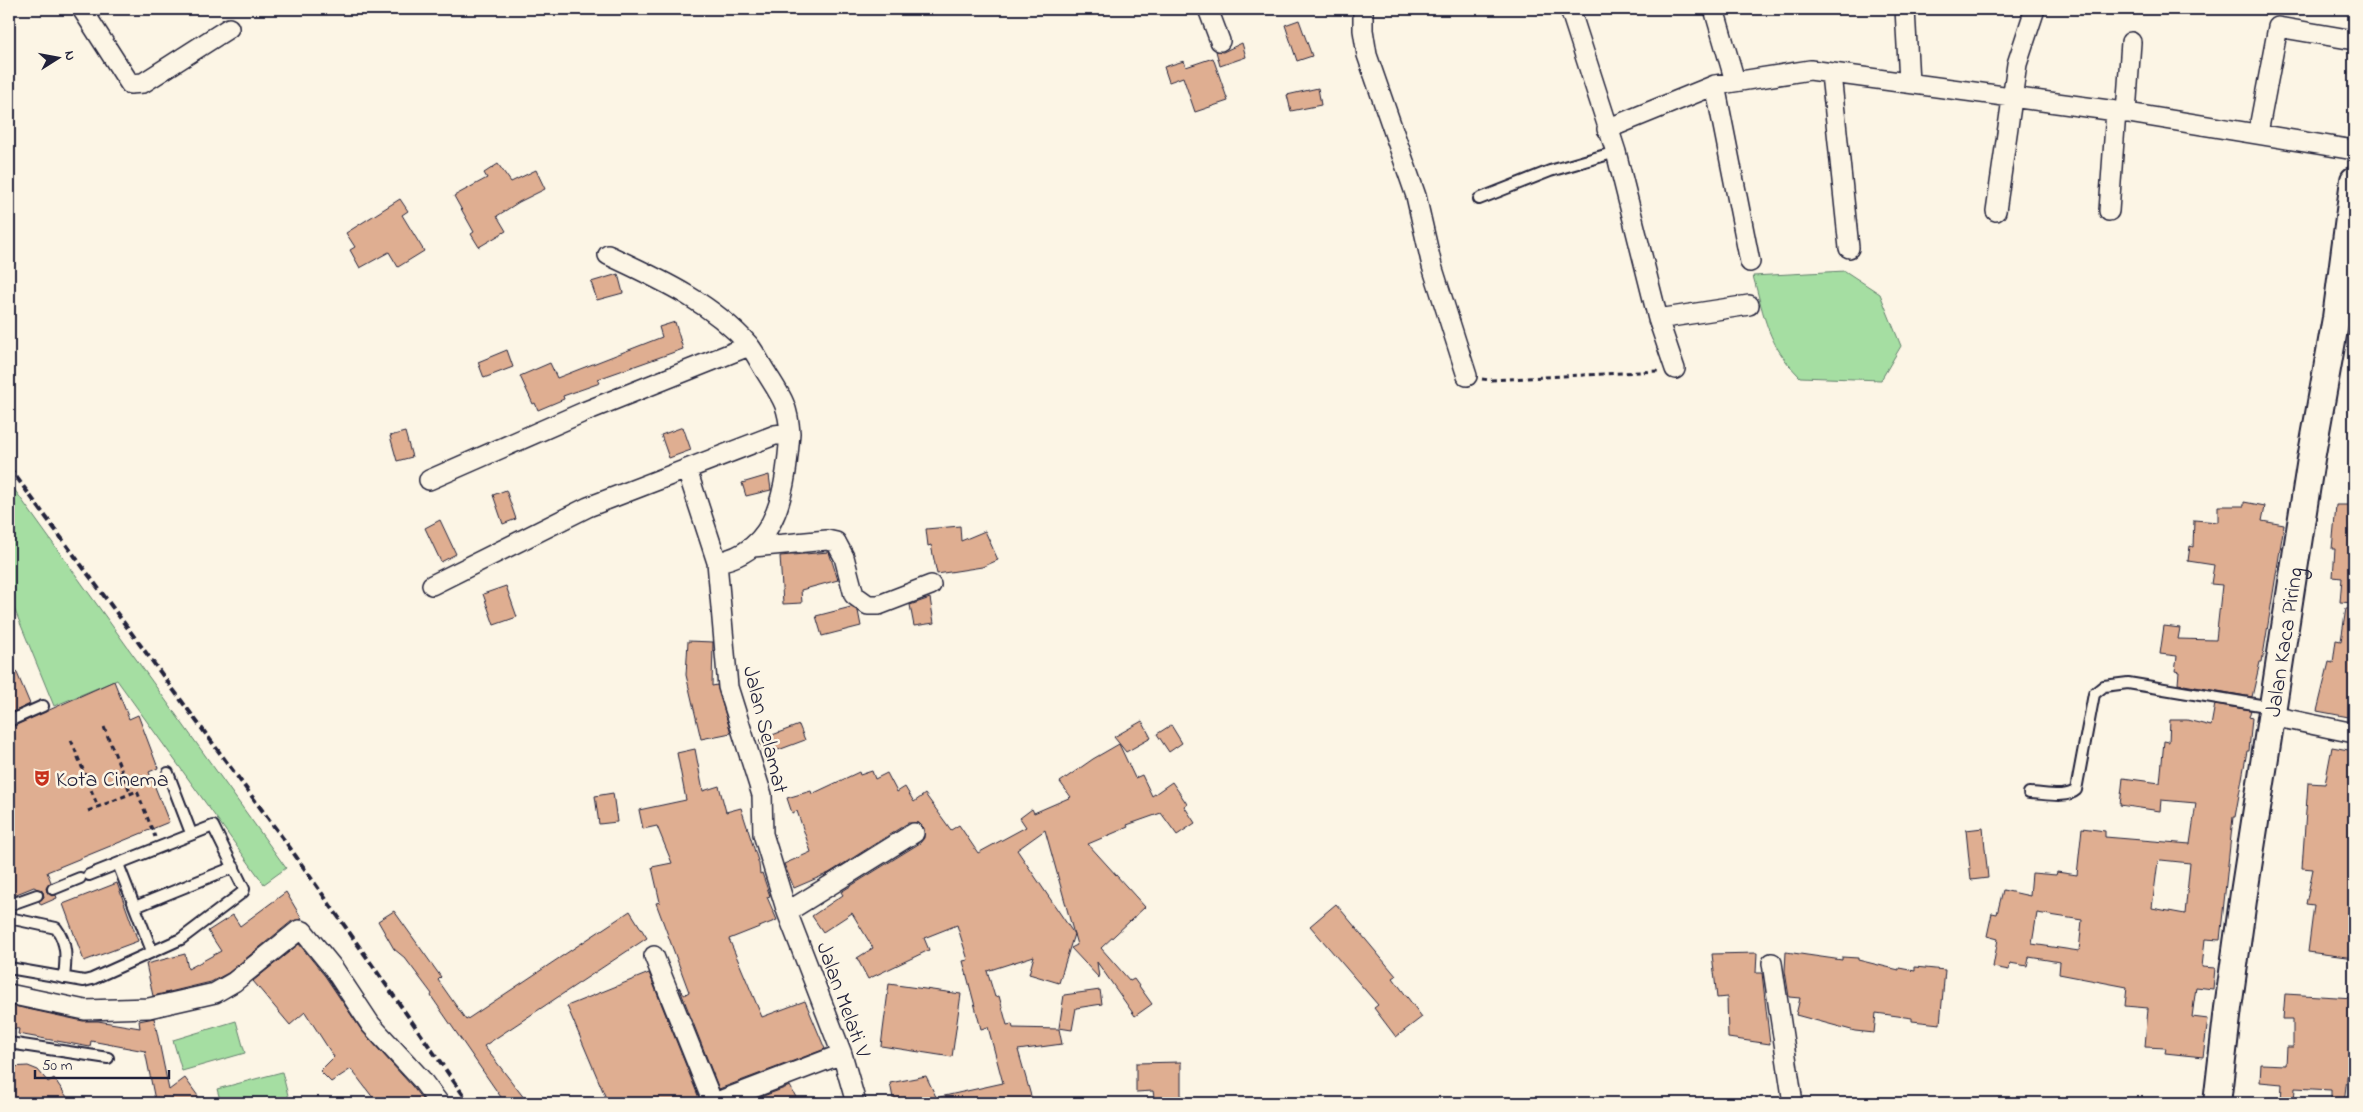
<svg xmlns="http://www.w3.org/2000/svg" width="2363" height="1112" viewBox="0 0 2363 1112" font-family="'Indie Flower',sans-serif">
  <style>
    .green { fill: #a5dea2; stroke: #64806e }
    .building { fill: #dfae91; stroke: #22223b; fill-rule: evenodd }
    .lines { fill: none; stroke-linecap: round; stroke-linejoin: round }
    .service-casing { stroke: #22223b; stroke-width: 14 }
    .minor-casing { stroke: #22223b; stroke-width: 22 }
    .secondary-casing { stroke: #22223b; stroke-width: 30 }
    .path { stroke: #22223b; stroke-width: 3; stroke-dasharray: 5 4; stroke-linecap: butt }
    .service { stroke: #fcf5e5; stroke-width: 10 }
    .minor { stroke: #fcf5e5; stroke-width: 19 }
    .secondary { stroke: #fcf5e5; stroke-width: 26 }
    .rail { stroke: #22223b; stroke-width: 4; stroke-dasharray: 8 4; stroke-linecap: butt }
    .labels { text-anchor: middle; stroke-width: 5; stroke-linejoin: round; paint-order: stroke }
    .street-label { font-size: 22px; fill: #22223b; stroke: #fcf5e5 }
    .poi-label { font-size: 22px; fill: #22223b; stroke: #fcf5e5; text-anchor: start }
  </style>
  <rect width="100%" height="100%" fill="#fcf5e5"/>
  <filter id="ink" filterUnits="userSpaceOnUse"><feTurbulence type="fractalNoise" baseFrequency=".02" numOctaves="2"/><feDisplacementMap in="SourceGraphic" scale="10" xChannelSelector="R" yChannelSelector="G"/><feConvolveMatrix kernelMatrix="1 2 1 2 8 2 1 2 1" color-interpolation-filters="sRGB"/></filter>
  <g filter="url(#ink)">
    <path class="green" d="M1845,271L1880,294L1901,346L1881,380L1800,377C1767,344 1765,318 1753,276Z
      M9,482L286,868L264,884L117,680L54,706L9,596V543L15,539L9,530Z
      M236,1021L245,1053L182,1071L173,1040Z
      M282,1072L290,1103H221L217,1089Z"/>
    <path class="building" d="M1299,20L1312,56L1297,61L1285,25Z
      M1242,43L1246,57L1220,66L1216,51L1223,52Z
      M1213,58L1228,101L1195,112L1183,77L1169,82L1164,67L1184,61L1186,67Z
      M1318,88L1321,105L1291,111L1287,95Z
      M498,164L511,182L536,170L545,189L519,202L497,216L506,231L479,247L471,234L474,232L454,196L487,178L484,173Z
      M400,199L408,211L402,215L424,251L398,267L389,252L360,268L350,250L355,247L346,233Z
      M618,274L623,293L597,300L591,282Z
      M675,322L683,349L598,379L600,383L563,396L564,399L538,410L535,403L533,404L520,376L550,363L557,378L662,337L659,327Z
      M507,350L513,367L484,378L478,362Z
      M683,427L691,450L669,458L661,435Z
      M405,432L412,457L397,461L390,436Z
      M769,475L771,490L746,496L742,483Z
      M506,490L516,519L503,524L493,495Z
      M2244,502L2265,506L2262,521L2284,525L2262,662H2260L2252,697L2178,684L2179,672L2175,671L2177,656L2160,654L2164,626L2180,628L2178,639L2216,640L2222,585L2211,584L2214,565L2188,561L2190,546L2193,547L2194,520L2218,522V506H2244Z
      M2336,505H2354V603L2340,602L2342,578L2333,577L2335,549H2332Z
      M440,520L456,554L441,562L425,528Z
      M960,526L961,541L985,531L998,560L982,567L937,574L931,545L928,546L926,529Z
      M829,552L838,580L801,590L802,603L783,604L780,556Z
      M506,586L517,617L494,625L483,594Z
      M930,598L934,623L914,626L910,605Z
      M851,607L858,611L861,626L822,636L816,616Z
      M2346,608H2354V718L2317,711L2329,662L2333,663L2336,640L2341,641Z
      M688,641L713,642L712,686L717,685L731,733L701,739L686,675Z
      M9,654L30,704L9,714Z
      M114,681L129,719L138,715L158,768L149,772L169,822L47,872L51,882L46,888L47,892L52,896L56,895L57,898L41,905L39,901L44,897L43,892L34,887L9,897V728Z
      M2215,704L2251,710L2249,717L2252,718L2249,751H2247L2235,817H2233L2220,940L2205,939L2202,967L2215,968L2213,989L2196,987L2192,1017L2208,1019L2203,1057L2165,1053L2166,1048L2145,1047L2148,1008L2125,1006L2127,987L2059,974L2060,962L2029,957L2027,966L2010,963L2009,970L1993,967L1998,939L1987,936L1992,913L1997,914L2003,890L2030,896L2032,873L2056,875L2057,872L2077,875L2082,828L2105,831V837L2190,844L2196,803L2161,800L2160,811L2120,805L2123,778L2160,783L2164,741L2169,742L2170,720H2187L2211,726ZM2161,860L2190,863L2185,914L2152,908L2158,861ZM2037,913L2082,920L2079,951L2032,944Z
      M1142,721L1151,738L1126,752L1114,737Z
      M799,725L805,740L765,755L759,740Z
      M1171,725L1182,743L1169,752L1157,734Z
      M1119,744L1135,778L1142,775L1152,796L1172,782L1187,804L1184,806L1195,823L1177,835L1161,813L1127,825L1128,827L1088,844L1145,907L1101,948L1130,981L1134,979L1152,1004L1135,1016L1097,962L1099,978L1071,948L1077,945L1045,830L1017,850L1074,934L1059,983L1029,974L1034,956L987,971L995,997L999,996L1007,1025L1012,1024L1013,1028L1059,1029L1062,1044L1018,1050L1033,1103H941L940,1097L1003,1083L988,1027L981,1029L963,961L968,960L957,925L924,938L929,950L868,979L857,958L873,948L852,913L823,932L812,916L843,895L841,892L920,843L924,838V828L919,823H908L829,873L794,888L784,864L811,852L797,811L792,813L787,798L811,791L812,794L859,772L860,775L872,771L875,779L887,773L897,792L905,787L914,802L925,794L951,830L959,825L978,853L1026,827L1020,818L1032,809L1034,813L1071,797L1060,782L1093,759Z
      M2332,747L2354,751V958L2308,952L2314,905L2306,904L2313,869L2302,868L2308,783L2325,784Z
      M695,749L703,791L719,786L726,812L741,808L759,864L760,874L762,873L770,896L767,897L777,920L729,939L762,1017L805,1001L825,1049L719,1089L679,987L684,995L689,992L656,903L660,902L652,867L672,863L657,826L643,829L639,810L686,800L677,753Z
      M613,793L617,822L599,824L595,796Z
      M1983,828L1988,878L1971,880L1966,830Z
      M117,883L138,941L84,961L63,904Z
      M286,892L302,919L292,921L228,973L211,982L153,996L146,964L185,954L188,969L221,951L208,931L233,915L240,926Z
      M1336,904L1396,976L1393,978L1422,1017L1396,1037L1374,1008L1378,1005L1310,926Z
      M394,911L441,977L438,980L466,1020L630,911L647,938L484,1046L528,1103H505L431,996L432,994L405,958L394,949L378,921Z
      M299,944L325,976L362,1031L412,1086L425,1103H377L351,1069L331,1082L320,1071L334,1057L305,1012L290,1025L253,981Z
      M1786,952L1842,960V957L1858,958V960L1899,970V968L1915,971V967L1945,970L1940,1024L1912,1021V1018L1876,1013L1874,1033L1855,1031L1796,1015L1800,998L1789,997L1785,971Z
      M1757,953L1756,973H1762L1770,1044L1728,1038L1727,997L1717,998L1712,954Z
      M649,973L701,1103H608L567,1006Z
      M889,984L961,994L952,1057L881,1046Z
      M1100,990L1102,1004L1076,1008L1072,1030L1059,1028L1064,995Z
      M2285,994L2354,998V1069H2348L2344,1103H2331V1090L2295,1088L2294,1103H2281L2282,1084L2260,1082L2261,1064L2286,1065L2287,1047H2293V1019H2283Z
      M9,1005L83,1021H98L140,1028L139,1021L154,1018L169,1090L185,1078L203,1103H151L155,1100L145,1051L91,1041L90,1047L18,1034L19,1029L9,1028Z
      M1181,1062V1103H1155L1153,1091L1136,1092V1063Z
      M28,1066L38,1070L48,1082L54,1078L71,1103H9V1067Z
      M926,1076L939,1103H894L890,1083Z
      M790,1086L799,1103H745Z"/>
    <g class="lines">
      <g class="service-casing">
        <path id="service" d="M1479,199L1550,171L1616,152
          M9,721L43,706
          M168,773L191,833
          M2029,793C2043,793 2066,799 2076,790L2094,694L2104,686L2128,683L2272,707
          M118,864L152,951
          M53,889L80,878
          M9,905L37,895
          M135,907L234,867
          M9,918L56,928C68,944 66,959 64,978
          M9,968L84,981L92,979L181,939L243,892L244,889L213,826L89,875
          M9,1043L108,1058"/>
      </g>
      <g class="minor-casing">
        <path id="minor" d="M82,9L130,84L143,83L229,28
          M1208,9L1220,41
          M1363,9V30L1367,55L1416,196L1432,266L1467,376
          M1570,9L1616,152L1658,319L1675,369
          M1714,9L1735,81
          M1905,9L1909,82
          M1831,74L1849,248
          M1715,85L1750,262
          M2126,113L2131,42
          M1607,129L1715,85L1810,70L2116,111L2354,150
          M2258,133L2278,27L2354,40
          M1996,211L2017,64L2035,9
          M2109,211L2116,111
          M1658,319L1749,305
          M687,470L717,562L728,687L762,795L763,834L787,912L842,1054L856,1103
          M429,480L586,411L749,346
          M753,547L827,540L836,542L844,557L854,595L868,605H879L931,585
          M717,562C780,552 786,484 790,433
          M432,585L588,507L775,435L790,433C788,405 782,398 767,374C761,365 756,354 749,345C711,302 659,279 608,255
          M2272,716L2354,733
          M787,912L914,833
          M654,956L713,1103
          M1772,963L1793,1103
          M9,994L85,1010L149,1008L215,993L234,982L299,930L303,931L334,969L371,1025L421,1079L439,1103
          M714,1103L842,1054"/>
      </g>
      <g class="secondary-casing">
        <g id="secondary">
          <path id="s1" d="M2217,1103L2228,1008L2244,893L2311,459L2336,318L2354,180"/>
        </g>
      </g>
      <path class="path" d="M1482,379L1490,380L1658,371
        M104,727L131,794
        M71,740L98,807
        M88,811L137,791L155,837"/>
      <use href="#service" class="service"/>
      <use href="#minor" class="minor"/>
      <use href="#secondary" class="secondary"/>
      <path class="rail" d="M9,467L290,848L469,1103"/>
    </g>
  </g>
  <defs>
    <g id="theatre-bare" transform="scale(1.35)"><path d="M-5-5.5Q0-4 5-5.5V0Q5 5 0 6Q-5 5-5 0ZM-3.3-2.5H-1v1.5H-3.3ZM1-2.5H3.3v1.5H1ZM-2.8 1Q0 5.5 2.8 1Z" fill="#c8321e" stroke="#fcf5e5" stroke-width="2.5" paint-order="stroke"/></g>
  </defs>
  <g fill-rule="evenodd">
    <use href="#theatre-bare" x="42" y="778"/>
  </g>
  <g class="labels">
    <g class="street-label">
      <text dy="8" stroke="none"><textPath href="#s1" startOffset="466">Jalan Kaca Piring</textPath></text>
      <text transform="translate(767 729) rotate(76)" y="8">Jalan Selamat</text>
      <text transform="translate(845 999) rotate(70)" y="8">Jalan Melati V</text>
    </g>
    <g class="poi-label">
      <text x="56" y="786">Kota Cinema</text>
    </g>
  </g>
  <rect width="2363" height="1112" fill="none" stroke="#fcf5e5" stroke-width="30"/>
  <rect x="15" y="15" width="2333" height="1082" fill="none" stroke="#22223b" stroke-width="2" filter="url(#ink)"/>
  <g transform="translate(58 58) rotate(79)" stroke="#fcf5e5" stroke-width="4" paint-order="stroke">
  <path d="M0-4L9 19L0 12L-9 19Z" fill="#22223b"/>
  <text y="-8" font-size="14" font-weight="bold" text-anchor="middle" fill="#22223b">N</text>
  </g>
  <path d="M35 1070v8h134v-8" fill="none" stroke="#22223b" stroke-width="2.5"/>
  <text x="42" y="1070" font-size="15" fill="#22223b" stroke="#fcf5e5" stroke-width="4" paint-order="stroke">50 m</text>
</svg>
